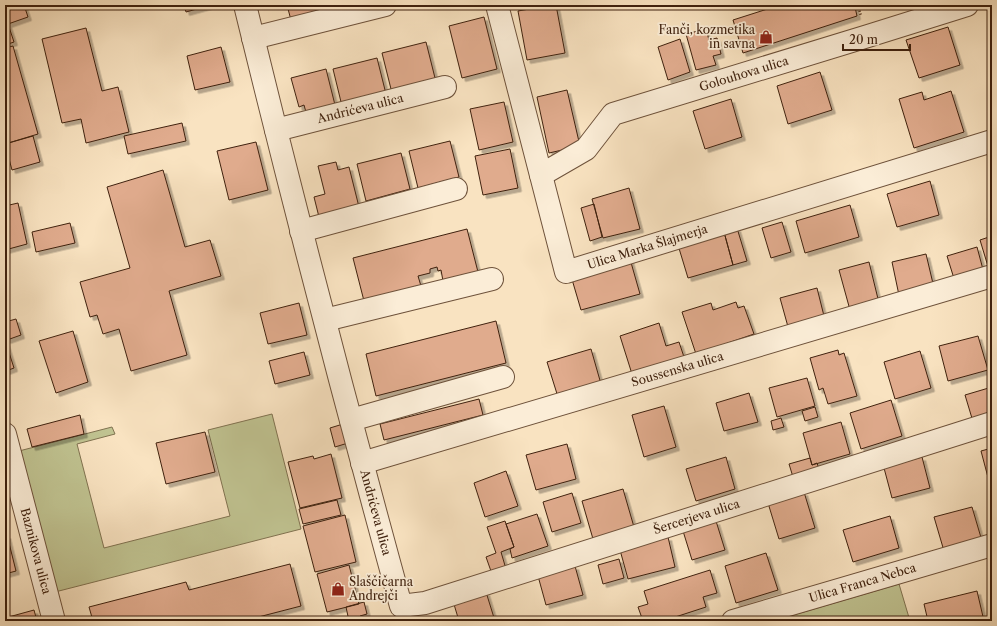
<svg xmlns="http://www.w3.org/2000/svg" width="997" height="626" viewBox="0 0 997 626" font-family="'Libre Caslon Text',serif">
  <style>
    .green { fill: #c0c391; stroke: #807250 }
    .building { fill: #e0ab8d; stroke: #3f210e; filter: url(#shadow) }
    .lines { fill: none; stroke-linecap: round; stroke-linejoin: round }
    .minor-casing { stroke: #6e523b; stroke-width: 24 }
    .path { stroke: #3f210e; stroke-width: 2.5; stroke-dasharray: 1 2; stroke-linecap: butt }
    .minor { stroke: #fbedd7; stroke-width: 22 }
    .labels { text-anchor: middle; stroke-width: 3.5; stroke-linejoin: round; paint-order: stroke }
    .poi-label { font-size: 12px; fill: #3f210e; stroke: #fbedd7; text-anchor: end }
    .street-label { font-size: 12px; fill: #3f210e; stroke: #fbedd7 }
  </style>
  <defs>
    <filter id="shadow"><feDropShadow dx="3.5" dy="3.5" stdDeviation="0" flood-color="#0004"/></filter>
  </defs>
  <rect width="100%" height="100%" fill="#f9e3c1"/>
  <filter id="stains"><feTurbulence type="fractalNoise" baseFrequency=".005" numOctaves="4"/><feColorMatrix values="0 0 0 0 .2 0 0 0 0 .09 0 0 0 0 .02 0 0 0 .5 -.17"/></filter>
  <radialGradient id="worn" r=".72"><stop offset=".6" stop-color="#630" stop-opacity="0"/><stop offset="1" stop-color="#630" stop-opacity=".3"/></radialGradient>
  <path class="green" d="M272,414L301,529L55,592L19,451L112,427L115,434L77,444L104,548L230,516L208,430Z
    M899,584L910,621H773Z"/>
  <path class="building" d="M5,5H24L28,17L8,24L14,42L5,45Z
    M184,5H211L186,12Z
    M287,5H367L292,24Z
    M552,5H556L565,53L527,60L518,11Z
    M780,5H857V6L855,7L857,16L743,53L733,20Z
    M484,17L497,69L462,78L449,26Z
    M948,27L960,65L919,78L906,40Z
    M86,28L102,91L118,87L129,132L86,143L81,119L62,123L42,39Z
    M706,29L709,40L717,38L721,54L713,56L716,65L696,70L686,34Z
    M680,39L690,72L668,80L658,47Z
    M426,42L436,82L392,93L382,53Z
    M13,46L38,134L5,144V48Z
    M221,47L230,82L195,90L187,56Z
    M377,58L386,94L342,106L333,69Z
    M326,69L336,109L307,116L304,105L299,107L291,78Z
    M820,72L832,110L788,124L777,86Z
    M567,90L580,146L549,153L537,97Z
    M951,91L964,132L914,148L899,99L922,92L924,100Z
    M731,99L742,137L705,149L693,111Z
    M504,102L513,142L479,150L470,109Z
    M182,123L186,141L128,154L124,136Z
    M33,136L40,162L12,170L5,144Z
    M450,141L459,177L418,188L409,151Z
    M256,142L268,190L229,200L217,151Z
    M510,149L518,188L483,195L475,156Z
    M401,153L410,189L366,201L357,164Z
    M336,162L338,170L349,167L359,207L319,217L314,197L325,194L318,166Z
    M163,170L185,247L210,240L221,276L169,291L187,355L131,371L119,329L103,334L97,315L90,317L80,282L130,268L107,187Z
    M930,181L939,215L897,227L887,194Z
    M629,188L640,229L603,238L592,199Z
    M18,203L27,244L5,250V206Z
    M594,204L602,237L590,241L581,208Z
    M850,205L859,237L805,253L796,221Z
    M782,222L791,252L771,258L762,228Z
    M70,223L75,243L36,252L32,232Z
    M737,228L747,261L733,265L724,232Z
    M467,229L478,272L443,281L441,270L438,271L437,267L430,269V273L418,276L421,286L364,301L353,258Z
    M724,232L733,265L688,278L678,245Z
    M992,236V272L990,273L980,240Z
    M977,247L985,277L956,285L947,256Z
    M926,254L935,292L900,300L892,262Z
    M630,259L640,294L581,310L571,276Z
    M869,262L879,303L850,310L839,270Z
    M817,288L826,324L790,334L780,298Z
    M736,302L738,308L744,306L754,334L696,354L682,312L711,303L713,310Z
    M299,303L307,335L268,344L260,313Z
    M16,319L21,335L7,340L5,334V322Z
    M496,321L506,363L376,396L366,354Z
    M659,323L666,346L679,342L684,357L632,374L620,336Z
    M73,331L88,382L56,393L39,341Z
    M978,336L988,370L948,381L939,346Z
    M5,340L14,368L6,371L5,367Z
    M591,349L601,384L558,397L547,362Z
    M838,350L839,355L844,353L857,396L828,404L823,388L819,390L810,358Z
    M920,351L931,388L895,399L884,362Z
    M304,352L310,375L275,384L269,361Z
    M807,378L815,406L777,417L769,388Z
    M992,387V420L974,425L965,395Z
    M749,393L758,422L724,431L716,403Z
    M479,399L483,415L384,440L380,424Z
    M891,400L902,436L861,449L850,413Z
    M664,406L676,447L644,457L632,415Z
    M815,407L818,417L805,421L802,411Z
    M80,415L84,434L32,447L27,429Z
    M781,418L784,427L773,430L771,421Z
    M841,422L850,454L812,465L803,433Z
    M343,424L348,443L335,447L330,428Z
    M205,432L215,472L166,484L156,443Z
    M567,444L576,479L536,490L526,455Z
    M992,448V485H990L981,451Z
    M331,454L342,498L300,508L288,462L313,456L314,459Z
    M726,457L735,489L696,501L686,469Z
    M922,457L930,488L892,498L884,468Z
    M810,458L812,465L817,463L819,469L793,477L789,464Z
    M506,471L518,506L485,517L474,483Z
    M623,489L634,527L593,539L582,501Z
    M804,492L815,528L779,539L768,503Z
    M572,493L581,523L552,532L543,502Z
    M337,500L341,515L303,524L299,509Z
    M972,507L982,541L944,551L934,517Z
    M537,514L548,546L512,558L510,549L514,547L506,524Z
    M345,515L356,562L315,572L303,526Z
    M890,516L899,548L853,562L843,530Z
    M505,521L514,547L501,552L506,569L492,574L486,557L496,553L487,527Z
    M716,521L725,550L692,560L683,531Z
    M7,535L16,571L5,574V536Z
    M668,537L675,567L628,579L620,550Z
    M766,553L778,590L736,603L725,566Z
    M619,559L624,578L603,584L598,565Z
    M290,564L301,606L243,621H93L89,607L186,582L189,590Z
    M349,565L359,604L327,612L317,574Z
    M575,566L583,595L546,605L538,576Z
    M710,570L717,593L703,597L706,607L663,621H643L638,607L648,604L644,591Z
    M977,591L984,621H928L924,604Z
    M486,592L495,621H459L453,601Z
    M364,602L367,614L360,616L361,621H349L346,607Z
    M34,610L37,621H5V618Z"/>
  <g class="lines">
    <g class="minor-casing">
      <g id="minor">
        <path id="s1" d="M245,5C294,206 346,406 401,606L425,603L992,423"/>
        <path id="s2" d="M497,5L566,272L992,141"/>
        <path d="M253,38L385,5"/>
        <path id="s3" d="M276,130L445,87"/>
        <path id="s4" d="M541,175L586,149L613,114L868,36L967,5"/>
        <path d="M301,231L456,189"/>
        <path d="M325,320L492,279"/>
        <path d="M351,420L503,377"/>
        <path id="s5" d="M5,434L54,621"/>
        <path id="s6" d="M362,463L992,276"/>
        <path id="s7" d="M733,621L992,545"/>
      </g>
    </g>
    <path class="path" d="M858,5L861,16"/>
    <use href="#minor" class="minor"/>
  </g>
  <defs>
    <g id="shop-bare" transform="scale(1.08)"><path d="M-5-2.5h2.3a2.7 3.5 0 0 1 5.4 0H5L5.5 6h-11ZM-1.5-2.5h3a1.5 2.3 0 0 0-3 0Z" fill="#8f2418" stroke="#fbedd7" stroke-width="2.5" paint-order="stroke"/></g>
  </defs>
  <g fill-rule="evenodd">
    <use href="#shop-bare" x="766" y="37"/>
    <use href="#shop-bare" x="338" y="589"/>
  </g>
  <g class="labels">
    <g class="poi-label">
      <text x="755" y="34">Fanči, kozmetika<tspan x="755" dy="14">in savna</tspan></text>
      <text x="349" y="586" text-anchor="start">Slaščičarna<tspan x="349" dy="14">Andrejči</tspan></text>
    </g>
    <g class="street-label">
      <text dy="4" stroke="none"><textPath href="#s4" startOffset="233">Golouhova ulica</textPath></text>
      <text dy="4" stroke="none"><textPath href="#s3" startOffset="87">Andrićeva ulica</textPath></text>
      <text dy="4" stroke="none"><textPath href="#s2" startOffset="361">Ulica Marka Šlajmerja</textPath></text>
      <text dy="4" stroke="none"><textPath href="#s6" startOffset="329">Soussenska ulica</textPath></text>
      <text dy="4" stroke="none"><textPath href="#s1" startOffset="524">Andrićeva ulica</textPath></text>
      <text dy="4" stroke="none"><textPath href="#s1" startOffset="930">Šercerjeva ulica</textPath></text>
      <text dy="4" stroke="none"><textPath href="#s5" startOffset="121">Baznikova ulica</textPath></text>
      <text dy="4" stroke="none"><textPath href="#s7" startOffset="135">Ulica Franca Nebca</textPath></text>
    </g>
  </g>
  <rect width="997" height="626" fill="none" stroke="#f9e3c1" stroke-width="20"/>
  <rect x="6" y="6" width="985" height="614" fill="none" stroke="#3f210e" stroke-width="2"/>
  <rect x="10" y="10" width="977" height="606" fill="none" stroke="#3f210e"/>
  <path d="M843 44v6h67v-6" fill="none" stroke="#3f210e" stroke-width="2"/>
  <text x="849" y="44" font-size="12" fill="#3f210e" stroke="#fbedd7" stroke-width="3" paint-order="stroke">20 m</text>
  <rect width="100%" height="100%" filter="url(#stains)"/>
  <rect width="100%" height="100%" fill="url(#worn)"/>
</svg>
